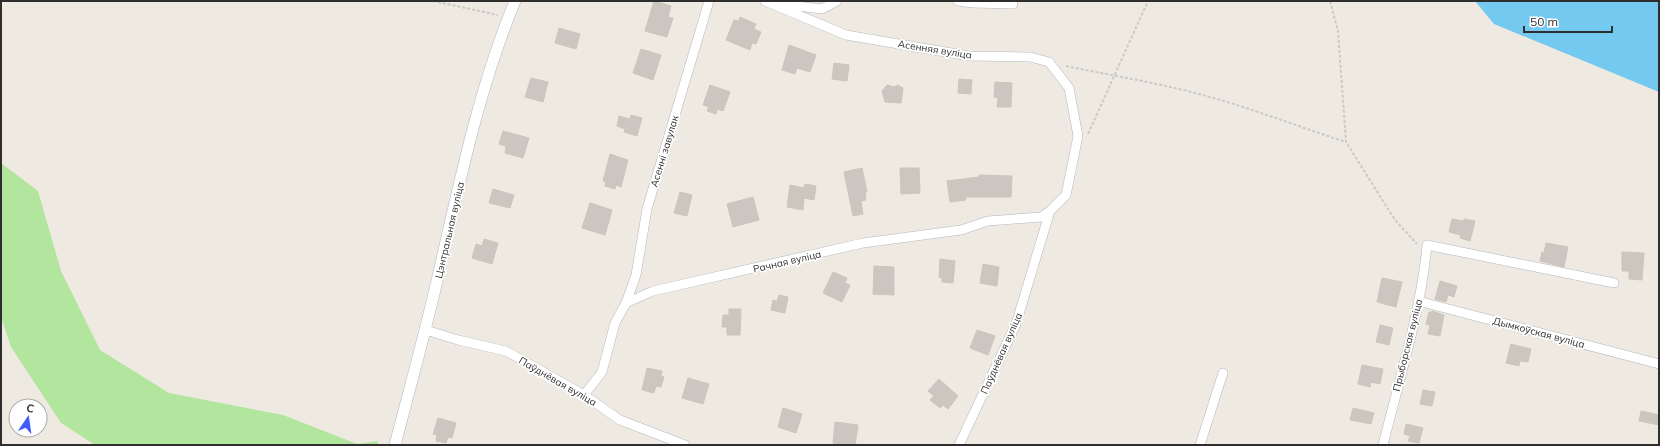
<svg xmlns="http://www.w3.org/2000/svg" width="1660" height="446" viewBox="0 0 1660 446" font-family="Mulish,sans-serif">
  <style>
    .green { fill: #b2e59d }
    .water { fill: #74c9f1 }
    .building { fill: #cbc6c0; stroke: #cbc6ba }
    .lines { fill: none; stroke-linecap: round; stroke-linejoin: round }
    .minor-casing { stroke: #b4b6c1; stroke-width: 10 }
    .tertiary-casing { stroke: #b4b6c1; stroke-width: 12 }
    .path { stroke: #c9c9c9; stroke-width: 2; stroke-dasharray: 3 2; stroke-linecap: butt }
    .minor { stroke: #fff; stroke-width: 9 }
    .tertiary { stroke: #fff; stroke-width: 11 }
    .labels { text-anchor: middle; stroke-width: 3.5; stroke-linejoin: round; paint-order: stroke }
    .street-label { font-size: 10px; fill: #2e2e2e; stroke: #fff }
  </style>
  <rect width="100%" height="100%" fill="#efeae1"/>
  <path class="green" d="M1,163L38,191L61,271L100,350L169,393L283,415L357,444L378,441L377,445H95L61,423L11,347L1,317Z"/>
  <path class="water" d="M1475,1H1659V92L1494,24Z"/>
  <path class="building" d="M654,1L671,6L668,17L673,18L667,37L645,31Z
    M740,17L756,24L754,29L761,32L756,44L752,43L750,50L726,40L734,20L739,21Z
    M559,28L580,34L576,49L555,43Z
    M789,45L816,55L810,72L797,68L795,74L782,70Z
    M641,49L661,55L653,80L633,73Z
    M834,63L849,65L847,81L832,79Z
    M531,78L548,82L543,102L525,97Z
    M959,79L972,80L971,94L958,93Z
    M995,82L1012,83L1011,107H997L998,98L994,97Z
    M710,85L730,92L723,111L717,109L716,114L707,111L709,107L703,105Z
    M887,85L894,87L898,85L903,88L901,103L885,102L882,91Z
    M631,115L642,118L637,136L624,132L625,129L617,126L619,116L630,119Z
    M503,131L529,138L523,158L505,153L506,146L499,144Z
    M610,154L628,160L621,187L616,185L615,189L605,186L606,182L603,181Z
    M862,168L867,192H865L866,200L861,201L863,214L853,216L844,172Z
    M900,168H919L920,193L901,194Z
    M979,175L1012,176L1011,197H965L966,200L950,202L947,181L979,177Z
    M805,184L816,186L814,200L804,198L803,210L787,207L790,185L804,188Z
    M493,189L514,195L510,208L489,203Z
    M680,192L692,195L687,216L674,213Z
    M753,197L759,220L733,227L727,204Z
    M590,203L612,210L605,235L582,228Z
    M1452,219L1464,221V219L1475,221L1470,241L1460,238L1461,235L1449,232Z
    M484,239L498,243L492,264L472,258L476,244L482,246Z
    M1546,243L1568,247L1564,267L1540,261L1542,252L1544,253Z
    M1622,252L1644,253L1642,280L1629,279V271H1622Z
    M940,259L955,261L953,283L942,282V278L939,277Z
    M983,264L999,267L997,286L980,283Z
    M874,266L894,267V295L873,294Z
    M833,272L847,278L845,283L850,285L842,302L823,293Z
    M1382,278L1402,282L1396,307L1377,302Z
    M1440,281L1457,286L1454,297L1448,295L1446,302L1435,299Z
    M779,295L788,297L785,313L771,310L773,300L777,301Z
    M729,309H741L740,335H727V327H722L723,315H729Z
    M1432,311L1444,315L1440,336L1428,334L1430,325L1426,324L1429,312L1431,313Z
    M1380,325L1393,328L1389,345L1376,342Z
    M977,330L995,336L988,355L970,348Z
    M1511,344L1531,349L1528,362L1520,361L1519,366L1506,363Z
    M1362,365L1383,369L1380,384L1371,382L1370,387L1358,384Z
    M647,368L662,371L661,376L664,377L661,387L656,386L654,393L642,390Z
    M688,378L709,384L703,404L682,398Z
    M939,379L958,396L948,409L943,405L940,408L930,400L934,396L928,391Z
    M1423,390L1435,392L1432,406L1420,404Z
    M783,408L802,414L796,433L778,427Z
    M1353,408L1374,413L1371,424L1350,420Z
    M1641,411L1659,415V425L1639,421Z
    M438,418L456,423L452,438L448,437L446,443L436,441L437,435L433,434Z
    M835,422L858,425L855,445L833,443Z
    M1406,424L1423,428L1419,443L1408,441L1410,436L1404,434Z"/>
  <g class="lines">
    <g class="minor-casing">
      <path id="minor" d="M958,1L972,3L1013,4
        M781,4L822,9L837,1
        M1418,301L1659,364
        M626,303L636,275L647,209L709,1
        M426,330L458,340L506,351L584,395L620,420L685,445
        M584,395L602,372L615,323L626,303L653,291L863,243L961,230L988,221L1041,217L1050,211L1066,195L1078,136L1069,88L1049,62L1030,57L969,56L846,35L765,1
        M959,445L1016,324L1050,211
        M1200,445L1223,373
        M1383,445C1399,380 1421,311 1427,245L1614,283"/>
    </g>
    <g class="tertiary-casing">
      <path id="tertiary" d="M395,445C410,387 426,330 439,272C460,181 479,88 515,1"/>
    </g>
    <path class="path" d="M433,1L498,15
      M1330,1L1338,31L1346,142L1395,220L1417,244
      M1066,66C1109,75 1153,82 1195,93C1246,106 1296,126 1346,142
      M1088,134L1148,1"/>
    <use href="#minor" class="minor"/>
    <use href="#tertiary" class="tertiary"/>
  </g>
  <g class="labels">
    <g class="street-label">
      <text transform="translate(935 49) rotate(9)" y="4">Асенняя вуліца</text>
      <text transform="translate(664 151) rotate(-73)" y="4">Асенні завулак</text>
      <text transform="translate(449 230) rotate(-77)" y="4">Цэнтральная вуліца</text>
      <text transform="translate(787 261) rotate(-13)" y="4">Рачная вуліца</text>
      <text transform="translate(1539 332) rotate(15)" y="4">Дымкоўская вуліца</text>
      <text transform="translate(1407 345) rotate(-76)" y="4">Прыборская вуліца</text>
      <text transform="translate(1001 353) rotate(-66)" y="4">Паўднёвая вуліца</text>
      <text transform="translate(558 381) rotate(30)" y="4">Паўднёвая вуліца</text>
    </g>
  </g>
  <rect width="1660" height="446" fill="none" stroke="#2e2e2e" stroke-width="4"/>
  <g transform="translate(28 418) rotate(13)"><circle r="19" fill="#ffffff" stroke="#ababab"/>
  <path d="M0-3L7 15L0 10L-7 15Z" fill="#405afc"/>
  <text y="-6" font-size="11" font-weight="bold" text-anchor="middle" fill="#2e2e2e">С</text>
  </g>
  <path d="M1524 26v6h88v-6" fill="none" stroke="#2e2e2e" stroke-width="2"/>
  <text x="1530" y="26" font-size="12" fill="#2e2e2e" stroke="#ffffff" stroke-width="3" paint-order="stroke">50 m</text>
</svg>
